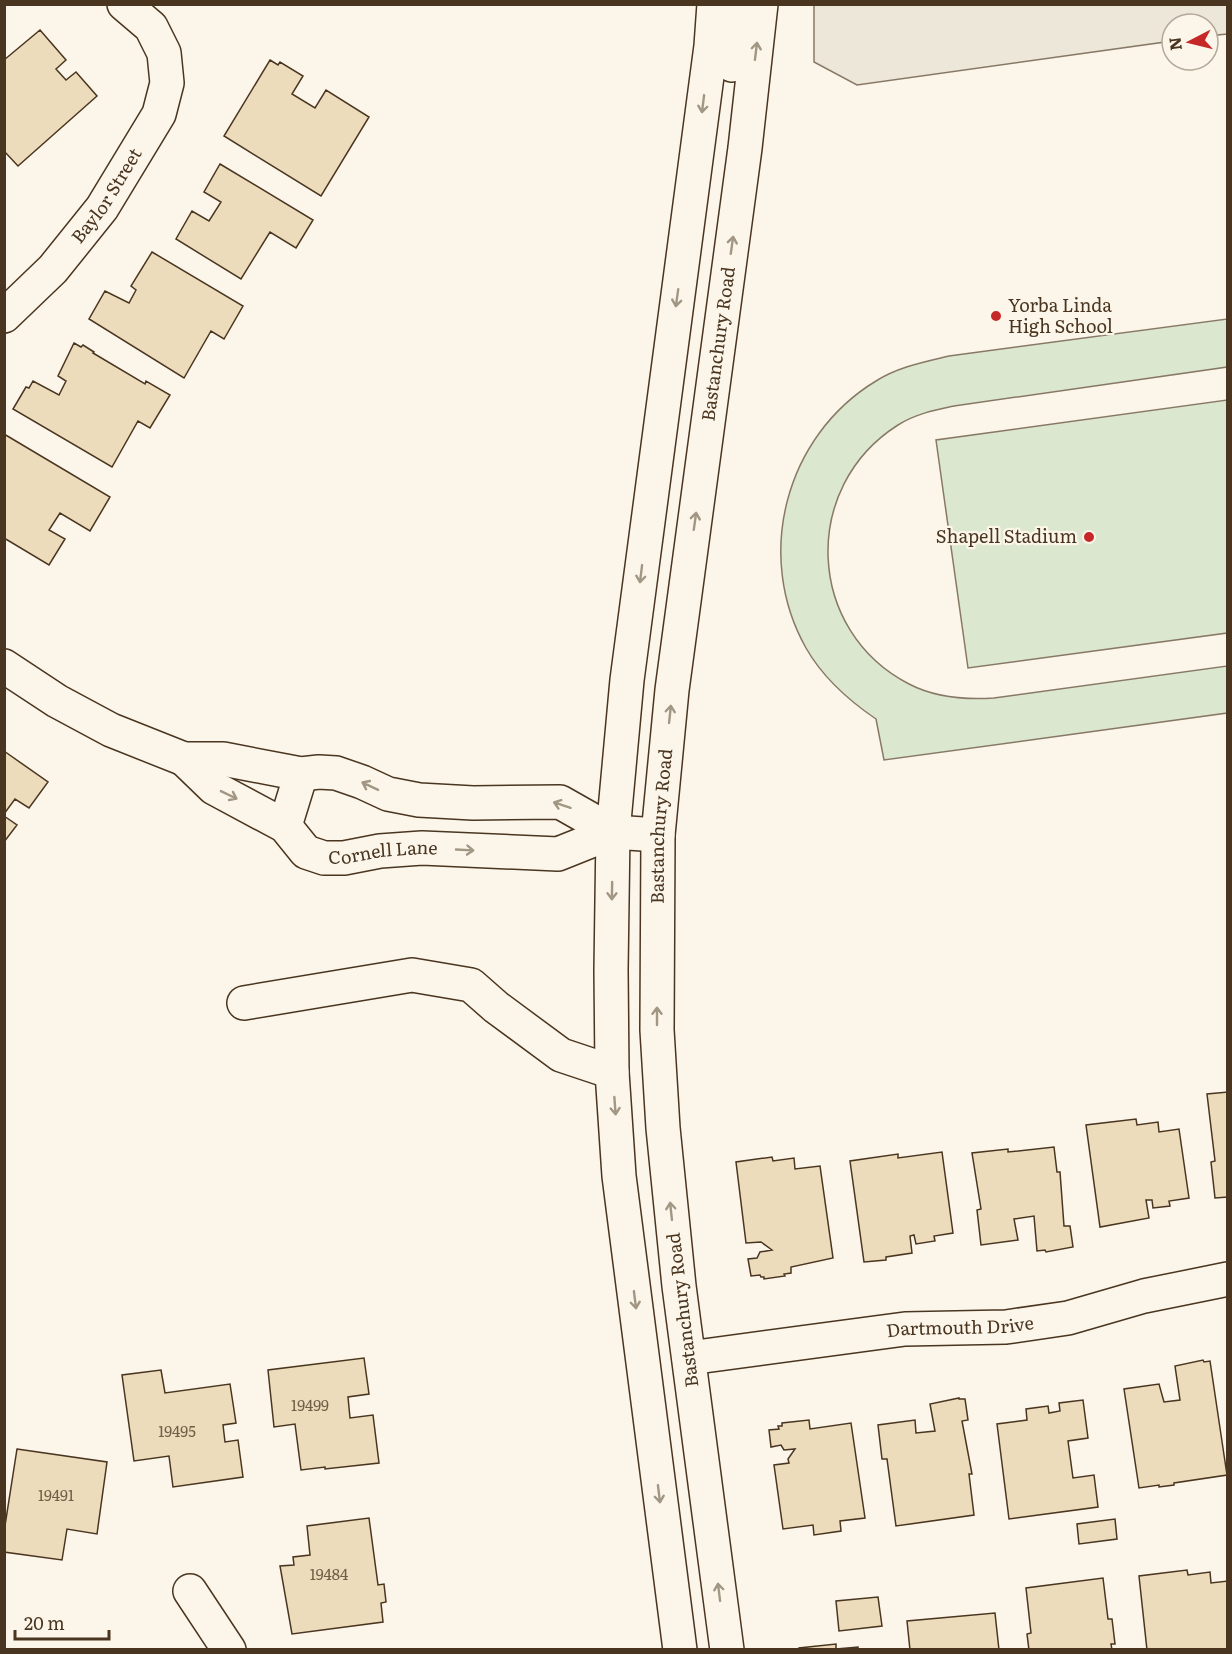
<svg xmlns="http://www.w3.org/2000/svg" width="1232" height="1654" viewBox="0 0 1232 1654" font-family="Literata,serif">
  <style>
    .green { fill: #dce7d0; stroke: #887966; stroke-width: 1.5 }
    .parking { fill: #ede7d9; stroke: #887966; stroke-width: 1.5 }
    .building { fill: #ecdcbc; stroke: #4a3520; stroke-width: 1.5 }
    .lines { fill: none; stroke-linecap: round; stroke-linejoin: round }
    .minor-casing { stroke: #4a3520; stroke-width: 36 }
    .major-casing { stroke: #4a3520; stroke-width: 36 }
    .minor { stroke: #fbf6e9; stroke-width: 33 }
    .major { stroke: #fbf6e9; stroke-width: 33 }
    .oneway { stroke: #a29684 }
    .poi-dot { fill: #c62828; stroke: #fbf6e9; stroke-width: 2 }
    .labels { text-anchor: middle; stroke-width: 4.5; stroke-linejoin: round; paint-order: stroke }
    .number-label { font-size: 15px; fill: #725f47 }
    .street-label { font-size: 18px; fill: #4a3520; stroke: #fbf6e9 }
    .poi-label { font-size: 18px; fill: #4a3520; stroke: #fbf6e9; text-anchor: start }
  </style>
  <rect width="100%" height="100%" fill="#fbf6e9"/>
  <path class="green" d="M1227,319V367L954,406C935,410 915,414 898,425C800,487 806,631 909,684C936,698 965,700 994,698L1227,666V713L884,760L876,719C848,700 823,678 806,648C754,556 785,436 876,381C898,367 924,362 949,356Z
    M1227,400V633L968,668L936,440Z"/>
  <path class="parking" d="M814,5H1227V34L1208,36V24H1172V41L857,85L814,62Z"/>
  <path class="building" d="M40,30L66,60L56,69L66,80L76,72L97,96L18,166L4,151V60Z
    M270,60L278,65L280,62L303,76L292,94L315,108L326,90L369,117L321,196L224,136Z
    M220,164L313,220L296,248L270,232L241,279L176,239L192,211L209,221L221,202L204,192Z
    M152,252L243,306L224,339L211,331L184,378L89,319L105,291L129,303L136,290L131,286Z
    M74,343L81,347L83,345L94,352L93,353L145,384L146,381L170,395L150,428L138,421L112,467L13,409L26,387L29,388L33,381L59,395L66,381L58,376Z
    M4,434L110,497L90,531L60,513L49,530L65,539L49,565L4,538Z
    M4,751L48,782L29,808L15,799L4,814Z
    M4,816L17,825L4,842Z
    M1228,1092V1197L1215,1198L1211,1162L1215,1161L1207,1094Z
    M1136,1119L1137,1125L1158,1122L1159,1132L1179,1129L1189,1198L1169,1201L1170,1206L1153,1208L1152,1200H1146L1149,1218L1100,1227L1086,1125Z
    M1054,1147L1057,1172H1060L1064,1226H1070L1073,1247L1046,1252L1045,1250L1037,1251L1034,1216L1014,1219L1018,1240L981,1245L977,1210L981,1209L972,1153L1008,1149V1152Z
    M942,1152L953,1233L934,1236L935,1241L916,1244L914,1235L910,1236L912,1253L886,1257V1260L864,1262L850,1161L898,1154V1158Z
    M772,1157L773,1161L794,1158L795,1169L820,1166L833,1258L791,1267V1273L784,1274L785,1276L764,1279V1277H761L760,1275L751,1276L748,1259L757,1258L760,1252L772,1250L761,1242L746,1243L736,1162Z
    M364,1358L369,1394L348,1397L350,1418L373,1415L379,1463L325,1469V1467L301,1470L295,1424L274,1427L268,1370Z
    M1203,1360L1204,1362L1210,1361L1227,1475L1174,1483V1485L1159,1487V1485L1139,1488L1124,1389L1159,1384L1164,1402L1180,1400L1175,1366Z
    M161,1370L165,1393L230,1384L236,1423L223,1425L225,1442L238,1440L243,1477L173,1487L169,1456L134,1461L122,1375Z
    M959,1398V1399H965L968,1420L962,1421L972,1474H969L974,1515L896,1526L887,1459H882L878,1425L915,1420L916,1433L935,1431L930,1404Z
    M1083,1400L1088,1438L1068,1441L1073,1478L1094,1475L1098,1507L1009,1519L997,1424L1027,1420L1026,1409L1048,1406L1049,1413L1060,1411L1059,1403Z
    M809,1420L810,1429L851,1423L865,1518L840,1521L841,1531L814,1535L813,1525L783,1529L774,1465L789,1463L788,1459L795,1449L784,1450L781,1445L771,1447L769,1430L779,1429L778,1426H782V1423Z
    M17,1449L107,1462L97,1534L67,1529L62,1560L4,1552V1532Z
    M369,1518L378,1585L384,1584L386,1602L381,1603L383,1622L292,1634L280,1566L294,1565L293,1557L310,1555L307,1526Z
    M1115,1519L1117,1539L1079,1544L1077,1524Z
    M1187,1570L1188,1575L1210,1572L1211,1583L1228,1581V1650H1147L1139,1576Z
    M1103,1578L1108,1619H1112L1115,1644H1111L1112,1650H1029L1027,1634L1031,1633L1026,1588Z
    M878,1597L882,1626L839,1631L836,1601Z
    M995,1613L999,1650H910L907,1621Z
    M836,1644V1649L858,1647V1650H799V1648Z"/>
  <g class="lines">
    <g class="minor-casing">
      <g id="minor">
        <path id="s1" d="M4,316L53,269L102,208L159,114L167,83L164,53L151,27L124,4"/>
        <path d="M4,666L57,701L111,730L184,759H223L301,774L319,772L336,773L362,782L388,794L419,800L473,803L560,802L613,832L658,835"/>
        <path id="s2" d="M184,759L214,788L285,826L306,852L324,858H344L380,851L422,848L558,854L613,832"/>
        <path d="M285,826L301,774"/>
        <path d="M244,1003L412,975L471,985L496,1007L561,1055L612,1072"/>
        <path id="s3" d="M689,1358L905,1329L1006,1327L1068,1318L1144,1296L1228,1279"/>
        <path d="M190,1591L229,1650"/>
      </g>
    </g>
    <g class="major-casing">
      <g id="major">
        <path d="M732,65L738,4"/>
        <path d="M680,1650L619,1176L612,1072L611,970L613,832L627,680L711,46L714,4"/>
        <path id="s4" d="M727,1650L679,1286L663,1128L657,1030L658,835L672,690L745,148L761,4"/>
      </g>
    </g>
    <use href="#minor" class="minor"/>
    <use href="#major" class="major"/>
  </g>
  <defs><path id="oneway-shaft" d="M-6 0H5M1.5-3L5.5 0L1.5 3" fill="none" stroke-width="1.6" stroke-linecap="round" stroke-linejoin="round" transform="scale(1.5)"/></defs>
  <g class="oneway">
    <use href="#oneway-shaft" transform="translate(756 51) rotate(-83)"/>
    <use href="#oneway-shaft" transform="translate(703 104) rotate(97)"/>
    <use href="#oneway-shaft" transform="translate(732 245) rotate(-82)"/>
    <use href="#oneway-shaft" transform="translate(677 298) rotate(98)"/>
    <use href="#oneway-shaft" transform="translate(695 521) rotate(-82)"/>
    <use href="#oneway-shaft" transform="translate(641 574) rotate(97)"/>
    <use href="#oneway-shaft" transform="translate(670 714) rotate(-84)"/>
    <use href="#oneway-shaft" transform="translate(370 786) rotate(-155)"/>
    <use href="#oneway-shaft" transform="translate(229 795) rotate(26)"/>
    <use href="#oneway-shaft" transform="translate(562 805) rotate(-162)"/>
    <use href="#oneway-shaft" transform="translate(465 850) rotate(3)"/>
    <use href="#oneway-shaft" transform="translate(612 891) rotate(91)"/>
    <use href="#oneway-shaft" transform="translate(657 1016) rotate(-90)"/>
    <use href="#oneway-shaft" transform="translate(615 1106) rotate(86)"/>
    <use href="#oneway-shaft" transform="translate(671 1211) rotate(-96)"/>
    <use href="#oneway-shaft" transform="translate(635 1300) rotate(83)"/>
    <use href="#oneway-shaft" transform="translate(659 1494) rotate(83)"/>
    <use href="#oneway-shaft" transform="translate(719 1592) rotate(-97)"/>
  </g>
  <g class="poi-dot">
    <circle cx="996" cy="316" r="6"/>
    <circle cx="1089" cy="537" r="6"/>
  </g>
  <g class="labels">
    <g class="number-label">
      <text x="310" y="1411">19499</text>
      <text x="177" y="1437">19495</text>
      <text x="56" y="1501">19491</text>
      <text x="329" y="1580">19484</text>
    </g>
    <g class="street-label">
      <text dy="6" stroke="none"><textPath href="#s1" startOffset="159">Baylor Street</textPath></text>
      <text dy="6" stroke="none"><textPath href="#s4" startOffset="1314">Bastanchury Road</textPath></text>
      <text dy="6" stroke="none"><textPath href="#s4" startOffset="828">Bastanchury Road</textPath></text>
      <text dy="6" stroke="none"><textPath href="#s2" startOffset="234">Cornell Lane</textPath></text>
      <text transform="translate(683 1310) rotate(-97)" y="6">Bastanchury Road</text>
      <text dy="6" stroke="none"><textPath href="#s3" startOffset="273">Dartmouth Drive</textPath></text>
    </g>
    <g class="poi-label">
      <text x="1008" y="312">Yorba Linda<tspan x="1008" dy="21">High School</tspan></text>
      <text x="1077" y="543" text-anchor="end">Shapell Stadium</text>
    </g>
  </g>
  <rect width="1232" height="1654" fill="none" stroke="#4a3520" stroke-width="12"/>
  <g transform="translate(1190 42) rotate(263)"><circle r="28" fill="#fbf6e9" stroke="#b4a999" stroke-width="1.5"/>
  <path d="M0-4.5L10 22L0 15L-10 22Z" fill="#c62828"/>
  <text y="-9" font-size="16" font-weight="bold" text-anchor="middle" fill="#4a3520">N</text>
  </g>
  <path d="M15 1630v9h94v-9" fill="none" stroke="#4a3520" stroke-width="3"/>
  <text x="24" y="1630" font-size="18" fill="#4a3520" stroke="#fbf6e9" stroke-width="4.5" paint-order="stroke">20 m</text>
</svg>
